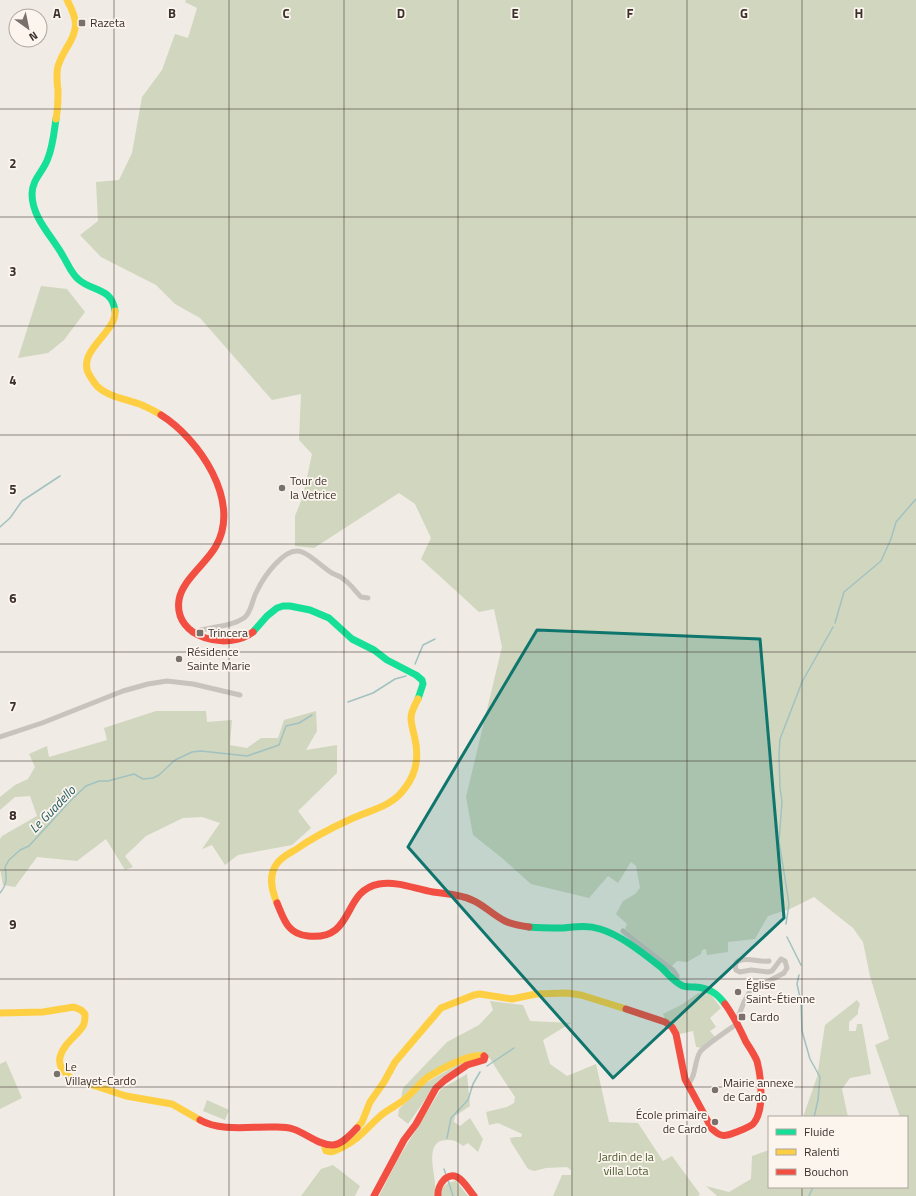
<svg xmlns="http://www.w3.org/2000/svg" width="916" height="1196" viewBox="0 0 916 1196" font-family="'Titillium Web',sans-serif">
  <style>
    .green { fill: #d1d6bf }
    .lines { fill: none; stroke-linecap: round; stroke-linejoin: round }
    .stream { stroke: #a1c2c1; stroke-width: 1.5 }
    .street { stroke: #c9c3be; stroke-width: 5 }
    .fast { stroke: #16e098; stroke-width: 7 }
    .slow { stroke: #ffcf43; stroke-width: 7 }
    .jam { stroke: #f24e42; stroke-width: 7 }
    .marked { fill: #0f766e; fill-opacity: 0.2; stroke: #0f766e; stroke-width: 3; stroke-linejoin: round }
    .grid { fill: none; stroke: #3b302b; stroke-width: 1; stroke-opacity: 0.55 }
    .poi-dot { fill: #7a716c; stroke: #fbf5ee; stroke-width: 1.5 }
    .labels { text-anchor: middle; stroke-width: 3.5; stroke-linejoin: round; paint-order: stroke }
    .poi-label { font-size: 12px; fill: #3b302b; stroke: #fbf5ee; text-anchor: start }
    .park-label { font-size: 12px; fill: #4a5a2e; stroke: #fbf5ee }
    .water-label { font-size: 13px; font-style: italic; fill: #1f5a5e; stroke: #fbf5ee }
    .grid-label { font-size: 13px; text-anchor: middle; font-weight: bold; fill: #3b302b; stroke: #fbf5ee; stroke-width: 3.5; stroke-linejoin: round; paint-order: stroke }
  </style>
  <rect width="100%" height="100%" fill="#f0ebe5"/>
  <path class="green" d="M186,0H916V1196H717L706,1186L729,1192L751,1179L752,1156L769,1150V1187H907V1117H900L875,1045L889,1039L870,976L863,942L853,928L814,897L790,909L768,916L755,939L728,942V952L707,955L706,949L702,950L701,954L687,962L677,961L672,966L625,929L627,924L616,914L623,901L635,894L640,888L636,866L631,862L618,883L608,876L589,898L531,884L502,858L473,835L466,797L502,647L494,609L479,612L421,559L431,538L415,504L399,493L314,548L295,546V516L303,496L312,454L299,440L301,394L272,400L200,318L175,304L156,285L101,257L80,235L98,221L96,182L119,180L132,153L142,97L162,70L175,34L188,38L197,8L185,2Z
    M41,286L67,289L85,312L64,340L48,353L18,358Z
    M156,711H206L207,722L232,720L230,745L247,748L261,738H278L284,720L316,711L317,731L306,750L337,745V773L298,811L311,828L292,845L238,855L225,865L212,845L202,849L220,823L202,817L183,818L146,836L125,856L133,867L125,870L106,839L77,861L37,857L15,887L3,885L0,869V839L2,836L37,816L30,796L15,797L0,810V797L15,785L28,779L35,767L29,754L47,746L49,757L107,740L104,728Z
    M705,991L712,996L721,1008L710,1018L716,1027L710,1031L715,1037L702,1048L696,1047L693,1031L680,1034L673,1023L665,1019L663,1014L681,1005L697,994Z
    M857,1000L860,1004L858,1010V1014L849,1022V1031H856L857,1024H862L871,1074L850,1078L842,1089L848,1117H803L817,1077L825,1025Z
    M490,1001L523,1005L530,1021L571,1023L543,1040L550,1064L567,1076L596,1064L609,1122L638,1123L663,1161L672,1156L700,1194L698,1196H553L562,1175H571V1170L567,1167L546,1168L534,1171L528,1169L511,1142L510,1138L516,1137H521L522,1134L498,1123L489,1125L486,1112L507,1107L514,1103L515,1097L501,1076L489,1057L484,1054L452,1061L421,1079L401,1098L403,1088L447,1042L479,1025L493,1010Z
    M6,1061L22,1098L0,1109V1064Z
    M464,1061L465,1063L438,1082L427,1097L408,1124L398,1116L399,1109L424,1084Z
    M467,1074L470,1106L455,1116L454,1122L460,1126L470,1118L483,1139L478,1152L468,1143L463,1146C456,1141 455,1140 446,1140C425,1140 434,1171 435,1183C435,1187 435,1192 436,1196H379L398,1159L441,1089Z
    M207,1100L229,1110L225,1120L203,1111Z
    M333,1165L360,1186L355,1196H301L321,1169Z
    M456,1181L468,1196H441C440,1187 448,1182 456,1181Z"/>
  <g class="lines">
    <path class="stream" d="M0,527L10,518L22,501L60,476
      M835,623L844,592L881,561L891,539L896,522L916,499
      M415,664L423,645L435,639
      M348,702L373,693L395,679L406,676
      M0,893C7,885 7,877 5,867L9,860L20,850L29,846L70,801L86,786L99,781H108L134,774L143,779L153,778L159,775L175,760L192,752L201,751L247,756L279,745L286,726L299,723L312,715
      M786,924L789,904L779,841L782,802L780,788L779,755L780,739L802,682L833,627
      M787,937L801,965
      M799,975L797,984L801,1002L802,1031L810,1059L820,1077L818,1100L814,1117
      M487,1066L514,1048
      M447,1138L451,1118L468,1100L473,1084L480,1072
      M444,1169L446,1175
      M448,1180L453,1196
      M809,1196L813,1187"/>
    <path class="street" d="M192,633C209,626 229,628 244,618C252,612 252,599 257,591C263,578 285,545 302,552C312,556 320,565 329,571C333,575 338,575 342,578C350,583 355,591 361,597L368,598
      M0,737L42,723L123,691L148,684L167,681L193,684L240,695
      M623,931L673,970L677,976L676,981
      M737,1020L744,1002L750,991L784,973L787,968L785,961L781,959L772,971L768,972L751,970L740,972L736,970C731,952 760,963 769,961
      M688,1084C696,1077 694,1062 700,1052C704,1046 730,1029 738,1023"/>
    <path class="fast" d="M56,119C54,132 53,146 48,158C44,171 32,179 32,194C32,218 52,236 63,256C68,264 71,273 78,279C92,292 112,287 115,311
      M253,632L267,616L277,608L283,606H290L310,610L329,618L352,639L374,650L387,660L416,675L422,680L423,684L418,699
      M529,927C540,928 552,928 563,928C575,927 587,925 600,929C621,935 644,954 662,968C668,974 674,982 683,986C686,987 691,987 695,987C709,988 717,993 725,1004"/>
    <path class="slow" d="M56,119C58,110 58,100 58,91C57,83 56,74 58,66C60,60 63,54 66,49C79,29 78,20 67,0
      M115,311C117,333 74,352 90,376C92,379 94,383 97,386C108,397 127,399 142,405C148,408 155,411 161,415
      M277,903C272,891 268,877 276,865C280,858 288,854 295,850C312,838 331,828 351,819C370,810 392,807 405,788C416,774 419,757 415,739C414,733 411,725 411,718C411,711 415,705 418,699
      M0,1013L43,1012L74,1007L81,1010L85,1014C85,1018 85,1023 83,1026C75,1038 64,1043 60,1057C58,1067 64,1072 71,1078L126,1096L172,1104L200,1120
      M357,1128L362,1122L370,1102L384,1082L395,1062L441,1008L474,995L480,994L512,999L536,994L567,993L581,995L626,1009
      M324,1144L326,1151C333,1153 337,1150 343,1147C360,1138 365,1130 378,1118C386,1110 397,1106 406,1098C413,1092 420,1083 428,1077C439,1070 471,1052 484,1056"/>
    <path class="jam" d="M161,415C198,438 242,501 216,546C206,564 182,580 179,600C173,639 229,651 253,632
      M277,903C284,919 287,934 308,936C356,941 341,891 379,884C398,881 415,889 433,892C446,894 460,894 472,900C484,905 493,915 505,921C513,925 521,926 529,927
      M626,1009L665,1022L672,1027L676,1034L685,1079L712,1129C723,1139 726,1136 739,1131C744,1129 749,1127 753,1124C765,1111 761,1076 757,1061C754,1054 750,1048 746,1042C740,1029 734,1016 725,1004
      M200,1120C219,1131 247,1127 269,1127C277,1127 285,1126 293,1129C306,1133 318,1145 332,1145C342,1145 351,1134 357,1128
      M374,1196L404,1140L416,1124L436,1088L445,1080L467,1065L484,1060L485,1057L484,1056
      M438,1196C437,1185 448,1169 460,1179C465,1183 470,1191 474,1196"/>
  </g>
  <path class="marked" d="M537,630L760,639L784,918L613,1078L408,847Z"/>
  <path class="grid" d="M114,0V1196M229,0V1196M344,0V1196M458,0V1196M572,0V1196M687,0V1196M802,0V1117M0,109H916M0,217H916M0,326H916M0,435H916M0,544H916M0,652H916M0,761H916M0,870H916M0,979H916M0,1087H916M802,1187V1196"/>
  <g class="poi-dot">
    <rect x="78" y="19" width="8" height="8" rx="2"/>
    <circle cx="282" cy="488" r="4"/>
    <rect x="196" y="629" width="8" height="8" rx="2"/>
    <circle cx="179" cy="659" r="4"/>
    <circle cx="738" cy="992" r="4"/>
    <rect x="738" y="1013" width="8" height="8" rx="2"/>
    <circle cx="57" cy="1074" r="4"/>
    <circle cx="715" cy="1090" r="4"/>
    <circle cx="715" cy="1122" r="4"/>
  </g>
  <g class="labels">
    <g class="poi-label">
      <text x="90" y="27">Razeta</text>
      <text x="290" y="485">Tour de<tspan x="290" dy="14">la Vetrice</tspan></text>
      <text x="208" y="637">Trincera</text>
      <text x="187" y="656">Résidence<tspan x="187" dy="14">Sainte Marie</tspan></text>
      <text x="746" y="989">Église<tspan x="746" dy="14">Saint-Étienne</tspan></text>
      <text x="750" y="1021">Cardo</text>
      <text x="65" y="1071">Le<tspan x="65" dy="14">Villayet-Cardo</tspan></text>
      <text x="723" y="1087">Mairie annexe<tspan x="723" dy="14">de Cardo</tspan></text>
      <text x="707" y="1119" text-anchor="end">École primaire<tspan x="707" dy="14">de Cardo</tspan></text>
    </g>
    <g class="park-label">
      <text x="626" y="1161">Jardin de la<tspan x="626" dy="14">villa Lota</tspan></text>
    </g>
    <g class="water-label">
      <text transform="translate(52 809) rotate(-46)" y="5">Le Guadello</text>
    </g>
  </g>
  <g class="grid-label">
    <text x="57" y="18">A</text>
    <text x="172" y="18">B</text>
    <text x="286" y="18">C</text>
    <text x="401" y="18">D</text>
    <text x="515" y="18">E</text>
    <text x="630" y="18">F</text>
    <text x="744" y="18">G</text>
    <text x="859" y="18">H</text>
    <text x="13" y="168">2</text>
    <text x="13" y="276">3</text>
    <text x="13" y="385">4</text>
    <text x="13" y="494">5</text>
    <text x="13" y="603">6</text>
    <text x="13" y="711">7</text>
    <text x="13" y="820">8</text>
    <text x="13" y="929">9</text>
  </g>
  <rect x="768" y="1116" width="140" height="72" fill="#fbf5ee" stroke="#aea6a0"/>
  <rect x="776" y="1129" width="20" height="6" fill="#16e098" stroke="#aea6a0"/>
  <text x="804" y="1136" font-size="12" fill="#3b302b">Fluide</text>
  <rect x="776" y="1149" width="20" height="6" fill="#ffcf43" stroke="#aea6a0"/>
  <text x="804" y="1156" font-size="12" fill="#3b302b">Ralenti</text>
  <rect x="776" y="1169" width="20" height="6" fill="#f24e42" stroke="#aea6a0"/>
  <text x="804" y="1176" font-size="12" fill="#3b302b">Bouchon</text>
  <g transform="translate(28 28) rotate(147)"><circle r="19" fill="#fbf5ee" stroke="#aea6a0"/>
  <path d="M0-3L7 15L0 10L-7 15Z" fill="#7a716c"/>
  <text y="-6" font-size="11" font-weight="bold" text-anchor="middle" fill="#3b302b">N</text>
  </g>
</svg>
